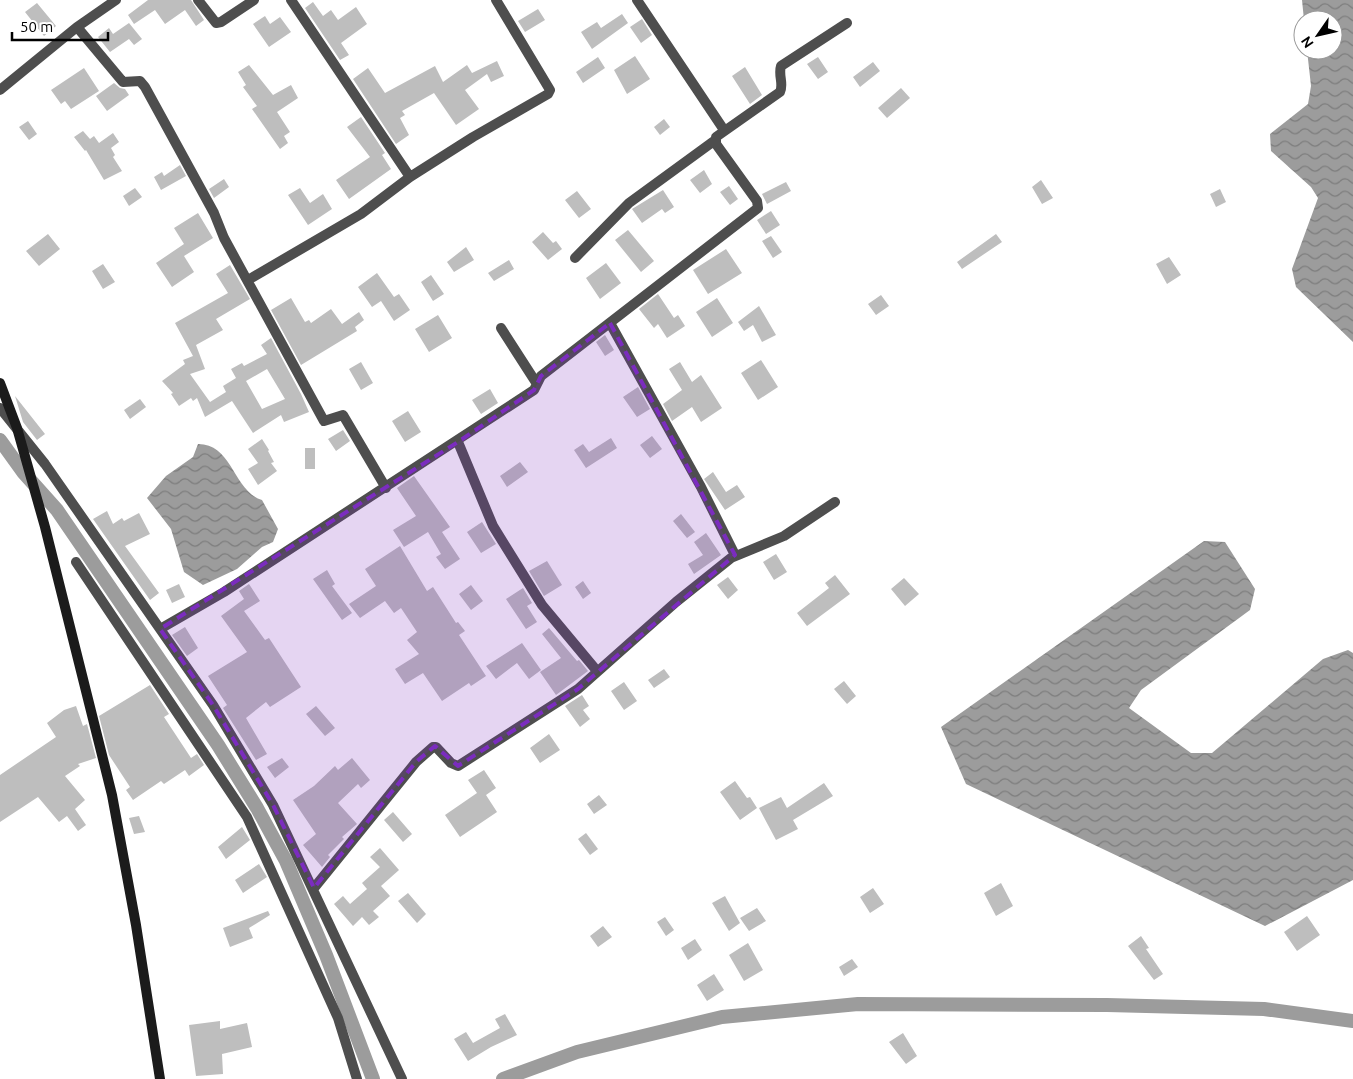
<svg xmlns="http://www.w3.org/2000/svg" width="1353" height="1079" viewBox="0 0 1353 1079" font-family="Ubuntu,sans-serif">
  <style>
    .water { fill: url(#water-waves) }
    .lines { fill: none; stroke-linecap: round; stroke-linejoin: round }
    .canal { stroke: #9c9c9c; stroke-width: 14 }
    .building { fill: #bebebe; fill-rule: evenodd }
    .street { stroke: #4e4e4e; stroke-width: 10 }
    .secondary { stroke: #1b1b1b; stroke-width: 10 }
    .marked { fill: #7b2cbf; fill-opacity: 0.2; stroke: #7b2cbf; stroke-width: 4; stroke-dasharray: 10 6; stroke-linejoin: round }
  </style>
  <defs>
    <pattern id="water-waves" width="16" height="10" patternUnits="userSpaceOnUse" patternTransform="scale(1.25)"><rect width="16" height="10" fill="#9c9c9c"/><path d="M0 5q4-4 8 0t8 0" fill="none" stroke="#7d7d7d"/></pattern>
  </defs>
  <rect width="100%" height="100%" fill="#fff"/>
  <path class="water" d="M1302,0H1353V342L1296,287L1292,269L1318,198L1311,187L1271,151L1270,134L1308,104L1311,86L1307,50H1333V20H1304Z
    M198,444C233,444 233,491 262,500L278,529L273,542L262,547L237,569L203,585L184,572L171,529L147,498L166,476L193,457Z
    M1204,541L1225,542L1255,589L1250,610L1141,690L1129,708L1191,753H1212L1323,659L1348,650L1353,653V880L1265,926L966,784L941,727Z"/>
  <g class="lines">
    <path class="canal" d="M0,440L23,472L57,510L218,745L257,808L286,861L326,955L373,1079
      M503,1079L577,1052L722,1017L858,1004L1107,1005L1264,1009L1353,1021"/>
  </g>
  <path class="building" d="M148,0H191L204,20L196,26L185,10L165,24L155,10L134,24L128,15Z
    M313,2L323,16L331,10L338,20L356,7L367,24L341,43L349,55L340,60L305,8Z
    M37,3L56,26L44,36L25,12Z
    M538,9L545,20L525,32L518,21Z
    M622,14L628,23L592,49L581,32L597,22L601,28Z
    M265,16L270,24L280,17L291,32L269,47L253,24Z
    M642,19L652,35L641,43L630,27Z
    M129,23L142,39L134,45L129,39L110,52L98,37L109,28L113,34Z
    M635,56L650,79L627,94L614,70Z
    M598,57L605,68L583,83L576,72Z
    M818,57L828,72L818,79L807,64Z
    M497,61L504,76L491,82L487,74L465,90L479,109L456,125L434,93L402,111L405,115L400,118L409,135L396,144L353,79L368,68L385,93L435,66L443,82L467,65L472,73Z
    M873,62L880,71L860,87L853,77Z
    M249,65L273,95L291,85L298,98L277,112L290,132L284,136L288,143L280,149L252,109L257,106L243,87L246,85L238,72Z
    M745,67L762,95L750,104L732,76Z
    M84,68L99,91L71,109L65,101L61,104L51,90Z
    M114,83L120,88L125,89L129,95L107,111L96,96Z
    M901,88L910,98L887,118L878,108Z
    M361,117L385,153L382,155L391,169L349,199L336,180L370,157L347,127Z
    M664,119L670,127L660,135L654,127Z
    M28,121L37,134L29,140L19,127Z
    M83,131L90,139L94,136L99,143L113,133L119,142L111,148L115,155L113,157L122,171L104,180L86,150L85,151L74,137Z
    M180,165L186,176L161,190L154,177L162,172L164,176Z
    M704,170L712,184L700,193L690,180Z
    M224,179L229,187L214,198L209,189Z
    M1041,180L1053,198L1042,204L1032,187Z
    M786,182L791,191L767,204L762,194Z
    M729,186L738,199L730,205L720,192Z
    M135,188L142,197L129,206L123,196Z
    M300,188L310,203L323,194L332,209L308,225L288,195Z
    M1220,189L1226,202L1216,207L1210,194Z
    M663,190L674,207L665,213L662,209L642,223L632,209Z
    M577,191L591,209L579,218L565,200Z
    M771,211L780,225L766,234L757,220Z
    M198,213L213,238L184,256L194,272L172,287L156,263L184,244L174,228Z
    M628,230L654,261L641,272L615,240Z
    M543,232L553,243L556,241L562,249L548,260L532,242Z
    M48,234L60,249L39,266L26,251Z
    M996,234L1002,242L962,269L957,262Z
    M771,236L782,252L773,258L762,241Z
    M466,247L474,260L454,272L447,262Z
    M726,249L742,273L708,294L693,270Z
    M1169,257L1181,275L1167,284L1156,264Z
    M509,260L514,269L494,281L488,273Z
    M606,263L621,283L600,299L586,278Z
    M103,264L115,282L103,289L92,271Z
    M230,265L250,299L216,319L223,330L196,345L205,369L190,374L210,402L226,392L223,386L236,378L231,369L242,363L244,366L267,354L261,345L271,338L301,394L309,412L284,422L281,415L253,433L232,401L205,417L197,398L193,401L191,398L179,406L171,394L173,393L162,381L185,364L183,360L193,356L175,323L228,293L216,274ZM267,369L285,399L262,409L246,381Z
    M377,273L394,297L399,294L410,310L394,321L381,301L372,307L358,287Z
    M431,275L444,294L433,301L421,282Z
    M658,294L674,318L678,315L685,326L667,338L658,324L654,328L639,309Z
    M881,295L889,306L876,315L868,304Z
    M291,298L305,322L309,320L311,323L331,309L342,324L359,312L364,320L355,327L357,331L301,365L271,310Z
    M717,298L733,323L712,337L696,312Z
    M759,306L776,335L762,342L753,325L744,331L738,322Z
    M438,315L452,338L429,352L415,329Z
    M605,335L614,350L605,356L596,342Z
    M761,360L778,387L758,400L741,373Z
    M361,362L373,383L361,390L349,369Z
    M680,362L692,382L701,375L722,408L701,422L692,407L672,421L663,404L682,390L669,369Z
    M638,387L650,409L637,417L623,397Z
    M490,389L498,403L481,414L472,400Z
    M15,396L45,434L37,440L23,422Z
    M140,399L146,407L130,419L124,410Z
    M408,411L421,432L405,442L392,421Z
    M343,430L350,441L336,451L328,439Z
    M652,436L662,449L650,458L640,445Z
    M611,438L617,448L586,468L574,450L583,444L589,452Z
    M262,439L269,450L268,451L274,462L271,463L277,471L258,485L248,469L258,463L248,449Z
    M305,448H315V469H305Z
    M520,462L528,472L507,487L500,476Z
    M713,472L726,492L737,485L745,497L725,510L704,479Z
    M414,476L450,527L442,532L460,559L445,569L436,557L441,554L428,532L404,547L393,530L416,516L397,488Z
    M107,511L113,524L122,518L124,521L139,513L150,534L125,546L159,593L150,600L93,519Z
    M681,514L695,532L687,538L673,521Z
    M482,522L496,544L481,553L467,532Z
    M706,533L721,555L694,574L688,564L703,555L694,542Z
    M400,546L427,591L433,587L456,623L458,622L465,631L459,635L486,676L471,686L469,683L442,701L423,673L405,684L395,669L419,654L407,640L417,632L401,608L394,613L385,601L360,618L349,604L376,586L365,569Z
    M776,554L787,572L774,580L763,562Z
    M547,561L562,585L544,596L529,571Z
    M327,570L335,584L332,586L352,613L342,620L313,579Z
    M835,575L850,594L807,626L797,613L829,588L825,583Z
    M728,577L738,590L728,599L717,585Z
    M904,578L919,594L905,606L891,589Z
    M583,581L591,593L583,599L575,587Z
    M179,584L185,597L172,603L166,590Z
    M249,584L260,601L244,611L265,640L269,638L301,687L270,707L266,702L246,718L267,754L256,760L223,708L227,705L208,676L247,652L221,616L244,599L239,591Z
    M471,585L483,601L471,610L459,594Z
    M523,588L532,603L527,606L537,622L526,629L506,599Z
    M185,627L198,648L187,656L172,635Z
    M549,628L577,661L579,660L588,671L556,695L540,672L561,658L542,634Z
    M522,643L541,670L529,679L517,663L496,679L486,666Z
    M664,669L670,677L654,688L648,680Z
    M844,681L856,696L847,704L834,689Z
    M624,682L637,701L624,710L611,691Z
    M150,685L169,714L164,717L191,758L197,754L204,765L189,776L185,770L164,784L161,781L133,800L126,790L130,787L109,755L99,716Z
    M582,695L589,706L583,710L590,719L580,727L565,706Z
    M76,706L83,726L87,724L96,758L78,764L80,766L65,776L85,800L75,809L86,825L78,831L67,816L59,822L38,797L0,822V775L56,737L47,723L64,710Z
    M316,706L335,728L325,736L306,714Z
    M549,734L560,750L540,763L530,748Z
    M282,758L289,767L275,778L267,767Z
    M352,758L370,780L361,788L358,784L338,803L357,824L342,837L344,839L328,855L330,857L322,867L303,845L316,834L293,800L314,786L335,766L338,770Z
    M484,770L496,788L486,795L497,812L460,837L445,815L477,793L468,780Z
    M735,781L747,798L750,797L757,808L740,820L720,792Z
    M824,783L833,796L793,820L798,829L776,840L759,808L781,797L787,808Z
    M599,795L607,805L594,814L587,804Z
    M393,812L412,834L403,842L384,820Z
    M139,816L145,832L134,834L129,818Z
    M242,827L250,840L226,859L218,847Z
    M586,833L598,849L590,855L578,839Z
    M380,848L399,870L381,886L390,896L373,911L379,917L369,925L362,917L353,926L334,904L343,896L350,904L367,889L362,883L380,867L370,857Z
    M259,864L267,877L243,893L235,880Z
    M1001,883L1013,906L996,916L984,893Z
    M873,888L884,904L870,913L860,897Z
    M408,893L426,914L417,923L398,901Z
    M725,896L740,923L729,931L712,903Z
    M757,908L766,921L749,931L740,918Z
    M268,911L270,915L249,928L253,938L230,947L223,928Z
    M1307,916L1320,935L1297,951L1284,932Z
    M665,917L674,930L666,936L657,922Z
    M603,926L612,937L598,947L590,936Z
    M1141,936L1149,948L1146,949L1163,974L1154,980L1128,946Z
    M695,939L702,950L688,960L681,948Z
    M748,943L763,970L744,981L729,955Z
    M852,959L858,967L844,976L839,967Z
    M714,974L724,990L707,1001L697,985Z
    M505,1014L517,1035L491,1047L468,1061L454,1039L466,1032L473,1043L500,1028L495,1019Z
    M220,1021V1029L247,1023L252,1047L222,1054L223,1074L196,1076L189,1025Z
    M903,1033L917,1056L906,1064L889,1042Z"/>
  <g class="lines">
    <path class="street" d="M198,0L216,23L221,22L254,0
      M291,0L410,177
      M637,0L724,130
      M77,27L123,82L140,81L145,87L214,213L224,238L324,421L343,415L386,488
      M0,90L77,27L116,0
      M575,258L629,203L714,141
      M248,280L361,214L410,177L473,137L548,94L550,90L496,0
      M610,323L701,487L735,555
      M501,328L537,384
      M0,408L45,464L213,705L273,805L402,1079
      M458,442L493,526L542,605L597,671
      M76,562L247,817L338,1018L357,1079
      M160,629L224,592L534,390L541,376L758,208L757,201L716,144V137L780,92C784,84 778,75 781,66L847,23
      M314,888L416,762L433,747H436L451,763L458,766L578,689L676,602L731,558L784,536L835,502"/>
    <path class="secondary" d="M0,383L17,428L45,527L112,795L136,925L160,1079"/>
  </g>
  <path class="marked" d="M610,323L735,555L578,689L458,766L435,746L416,762L314,888L273,805L213,705L160,629L458,442L534,390L541,376Z"/>
  <g transform="translate(1318 35) rotate(236)"><circle r="24" fill="#ffffff" stroke="#999999"/>
  <path d="M0-4L9 19L0 12L-9 19Z" fill="#000000"/>
  <text y="-8" font-size="14" font-weight="bold" text-anchor="middle" fill="#000000">N</text>
  </g>
  <path d="M12 32v8h96v-8" fill="none" stroke="#000000" stroke-width="2.5"/>
  <text x="20" y="32" font-size="15" fill="#000000" stroke="#ffffff" stroke-width="4" paint-order="stroke">50 m</text>
</svg>
